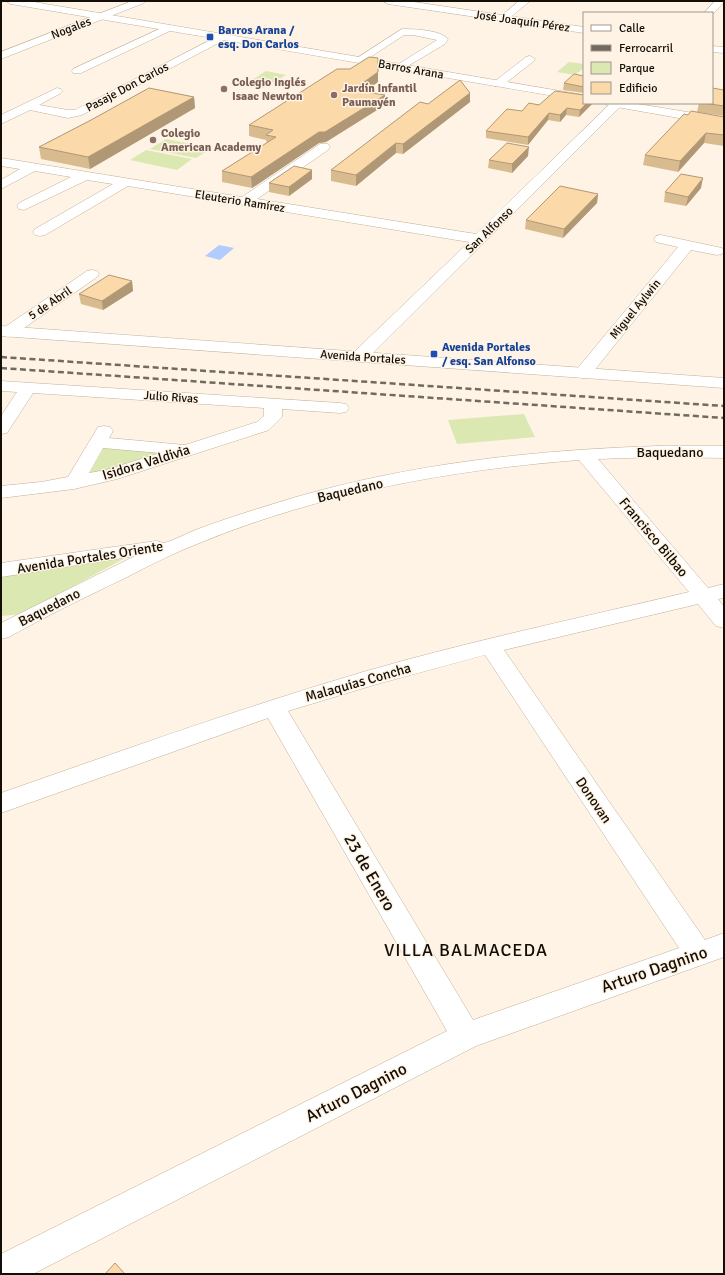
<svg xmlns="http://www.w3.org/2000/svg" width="725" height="1275" viewBox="0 0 725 1275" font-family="Signika,sans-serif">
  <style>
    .green { fill: #dce8b2 }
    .water { fill: #b1ccfd }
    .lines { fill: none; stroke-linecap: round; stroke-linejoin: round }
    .minor-casing { stroke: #c1b098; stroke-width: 1 }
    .major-casing { stroke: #c1b098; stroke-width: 1 }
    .minor { fill: #fff; fill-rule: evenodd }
    .major { fill: #fff; fill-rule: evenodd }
    .rail { stroke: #716a5f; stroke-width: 2.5; stroke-dasharray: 6 3.5; stroke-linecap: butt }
    .wall { fill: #d9bb90 }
    .shaded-wall { fill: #b09876 }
    .building { fill: #fcd9a8; stroke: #b09876 }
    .transit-dot { fill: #1a4fb4; stroke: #fef3e4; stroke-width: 1.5 }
    .education-dot { fill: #8d6e63; stroke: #fef3e4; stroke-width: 1.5 }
    .labels { text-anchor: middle; stroke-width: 3; stroke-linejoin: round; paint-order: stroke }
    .far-street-label { font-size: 12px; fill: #130e06; stroke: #fef3e4 }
    .far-transit-label { font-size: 12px; font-weight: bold; fill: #164399; stroke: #fef3e4; text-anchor: start }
    .far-education-label { font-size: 12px; font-weight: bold; fill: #785e54; stroke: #fef3e4; text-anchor: start }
    .street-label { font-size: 14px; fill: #130e06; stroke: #fef3e4 }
    .near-street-label { font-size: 17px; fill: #130e06; stroke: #fef3e4 }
    .near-neighbourhood-label { font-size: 18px; letter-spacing: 1px; fill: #130e06; stroke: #fef3e4 }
  </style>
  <rect width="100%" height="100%" fill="#fef3e4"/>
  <path class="green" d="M569,62L584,64V68L575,75L557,72Z
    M266,71L286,75L263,88L244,85Z
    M166,139L212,148L196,158L150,149Z
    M146,150L192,159L177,170L130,160Z
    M524,414L535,437L457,444L448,420Z
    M100,445L174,450L83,479Z
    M125,558L22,614L1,616V574Z"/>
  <path class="water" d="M219,245L234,248L220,260L205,256Z"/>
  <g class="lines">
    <g class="minor-casing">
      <path id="minor" d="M132,1H146L144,3L1,59V52Z
        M519,1H530L507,20H501L499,18L501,16Z
        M715,1L724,2L712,15V13H704Z
        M168,25L172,26L173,28L172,30L81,73H73L72,71L73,69Z
        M402,29C414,29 441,30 448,39L445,44L401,70L396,67L397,65L437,40L413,35H404L363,62L359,63L354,60Z
        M222,34L226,35L227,37L226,39L82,115L68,118L30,110L1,124V115L57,88L61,89L63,91L61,93L39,105L68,110H75Z
        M530,56L535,59L534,61L502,86H494L492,84L494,82L526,57Z
        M611,103H624L365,361L359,362L353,361L351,357L353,353L469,242L128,186L45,235L40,236L35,235L33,232L35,229L113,184L87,180L24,210L19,209L17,206L19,203L71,177L35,171L1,189V180L20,169L1,166V158L242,197L320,144H328L330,147L328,150L257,199L476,234Z
        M661,235L722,248L724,251L722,254L717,255L691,250L589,377L583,378L577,377L575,373L577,369L678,247L656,242L654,239L656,236Z
        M92,270L97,271L99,274L97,277L14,335L8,337L2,335L1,331L2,329L87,271Z
        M1,381L340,403L346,404L349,408L346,412L340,413L282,409V417L269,430L117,479L74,489L1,498V486L41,482L68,477L98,427L104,426L110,427L113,431L109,438L185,445L257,422L264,416V408L33,393L7,433L1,434V416L17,392L1,391ZM103,448L160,453L106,470L89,473Z
        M658,446H724V458L658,457L598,459L708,588L724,584V598L718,599L724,607V628L716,626L698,604L504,650L705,940L724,933V957L476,1046L33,1274H1V1254L447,1031L268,718L1,813V793C121,751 241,708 363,672C470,641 580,618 689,592L579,460C450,470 322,493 202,542C176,552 152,564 127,577C88,596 48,615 9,637L1,639V623L135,556L1,577V563L156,541C158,541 163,543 164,543C173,541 189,532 198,529C230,517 263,507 296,497C415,463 535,450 658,446ZM485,655L679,948L473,1020L288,711L374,685Z"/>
    </g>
    <g class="major-casing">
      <path id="major" d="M6,1H28L584,95V101L11,4Z
        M383,1H407L584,27V33L388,4Z
        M712,46L724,47V53L712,52Z
        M605,103H632L724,118V126L611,106L607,105Z
        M1,326L724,378V388L1,336Z"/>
    </g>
    <use href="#minor" class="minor"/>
    <use href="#major" class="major"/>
    <path class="rail" d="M1,357L724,406
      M1,368L724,418"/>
  </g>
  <path class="wall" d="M584,76V93L563,90L564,83Z
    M378,82L364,92L385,105L326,142L319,143L252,188L222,182V171L267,143L266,140L249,136V125Z
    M724,90V116L697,112L699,103H712Z
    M470,93V102L403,154L396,153L356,186L331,181V170Z
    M194,97L195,108L90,169L41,159L39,147Z
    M584,103H593L579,117L566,115L560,122L548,120L528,145L486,138V131L522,111L539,105Z
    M688,115L724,117V146L704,143L678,172L643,165L645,155Z
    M528,156L512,173L488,168L489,160Z
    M312,170V179L289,196L269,192V183Z
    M701,188L686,206L664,202L665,192Z
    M598,194L597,203L563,238L525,229L526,220Z
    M132,281L133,291L103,310L81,304L79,294Z"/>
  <path class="shaded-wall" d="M378,72V82L353,100V90Z
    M470,93V102L403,154V144Z
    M385,95V105L326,142L319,143L252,188L251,177L319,132Z
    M194,97L195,108L90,169L88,157Z
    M587,103H593L579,117L580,110Z
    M567,108L566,115L560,122V115Z
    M549,113L548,120L528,145V137Z
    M706,133L704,143L678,172L680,161Z
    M396,143V153L356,186V175Z
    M529,147L528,156L512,173V164Z
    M312,170V179L289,196V187Z
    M703,178L701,188L686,206L688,197Z
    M598,194L597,203L563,238L564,229Z
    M132,281L133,291L103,310L102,301Z"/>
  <path class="building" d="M369,57L378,58V72L353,90L385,95L325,132H319L251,177L222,171L276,137L266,135L273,130L249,125L337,69H350Z
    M574,74L584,76V87L564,83Z
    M460,80L470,93L403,144L396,143L356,175L331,170L420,102L428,104Z
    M149,88L194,97L88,157L39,147L91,120Z
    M712,88L724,90V106L703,103H712Z
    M555,91L584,95V103H587L580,110L567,108L560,115L549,113L528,137L486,131L507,109L522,111L529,103L539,105Z
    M691,111L724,117V135L706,133L680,161L645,155L684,114L688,115Z
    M507,143L529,147L512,164L489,160Z
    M294,166L312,170L289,187L269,183Z
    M681,174L703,178L688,197L665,192Z
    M560,186L598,194L564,229L526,220Z
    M109,275L132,281L102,301L79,294Z
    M115,1263L125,1274H105Z"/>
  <g class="transit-dot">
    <rect x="206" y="33" width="8" height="8" rx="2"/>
    <rect x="430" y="350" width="8" height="8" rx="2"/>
  </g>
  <g class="education-dot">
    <circle cx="224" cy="89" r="4"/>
    <circle cx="334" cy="95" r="4"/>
    <circle cx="153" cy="140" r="4"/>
  </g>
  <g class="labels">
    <g class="far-street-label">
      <text transform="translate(522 21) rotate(8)" y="4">José Joaquín Pérez</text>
      <text transform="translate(71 28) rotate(-21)" y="4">Nogales</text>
      <text transform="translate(411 69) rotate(10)" y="4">Barros Arana</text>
      <text transform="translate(127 87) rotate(-28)" y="4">Pasaje Don Carlos</text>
      <text transform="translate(240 201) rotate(9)" y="4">Eleuterio Ramírez</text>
      <text transform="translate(489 230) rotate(-44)" y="4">San Alfonso</text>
      <text transform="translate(50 303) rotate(-34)" y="4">5 de Abril</text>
      <text transform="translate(635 309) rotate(-51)" y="4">Miguel Aylwin</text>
      <text transform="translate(363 357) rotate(4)" y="4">Avenida Portales</text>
      <text transform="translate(171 397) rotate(4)" y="4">Julio Rivas</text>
    </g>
    <g class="far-transit-label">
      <text x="218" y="34">Barros Arana /<tspan x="218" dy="14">esq. Don Carlos</tspan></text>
      <text x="442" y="351">Avenida Portales<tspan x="442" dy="14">/ esq. San Alfonso</tspan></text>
    </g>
    <g class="far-education-label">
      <text x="232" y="86">Colegio Inglés<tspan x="232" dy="14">Isaac Newton</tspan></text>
      <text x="342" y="92">Jardín Infantil<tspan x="342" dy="14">Paumayén</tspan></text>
      <text x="161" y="137">Colegio<tspan x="161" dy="14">American Academy</tspan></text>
    </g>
    <g class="street-label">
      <text x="670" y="457">Baquedano</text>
      <text transform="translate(146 462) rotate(-17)" y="5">Isidora Valdivia</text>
      <text transform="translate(350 490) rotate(-13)" y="5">Baquedano</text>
      <text transform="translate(654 537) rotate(50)" y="5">Francisco Bilbao</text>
      <text transform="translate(90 557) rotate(-9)" y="5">Avenida Portales Oriente</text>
      <text transform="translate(49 607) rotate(-27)" y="5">Baquedano</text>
      <text transform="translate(358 682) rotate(-16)" y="5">Malaquias Concha</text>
      <text transform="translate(594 800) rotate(56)" y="5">Donovan</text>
    </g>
    <g class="near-street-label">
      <text transform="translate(370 872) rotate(60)" y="6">23 de Enero</text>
      <text transform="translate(654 969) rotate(-19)" y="6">Arturo Dagnino</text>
      <text transform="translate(356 1092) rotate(-27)" y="6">Arturo Dagnino</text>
    </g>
    <g class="near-neighbourhood-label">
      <text x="466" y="956">VILLA BALMACEDA</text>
    </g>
  </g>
  <rect width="725" height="1275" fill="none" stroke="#130e06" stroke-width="4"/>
  <rect x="583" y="12" width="130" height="92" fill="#fef3e4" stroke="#a0978b"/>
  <rect x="591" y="25" width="20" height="6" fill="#ffffff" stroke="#a0978b"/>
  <text x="619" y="32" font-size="12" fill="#130e06">Calle</text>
  <rect x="591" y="45" width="20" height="6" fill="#716a5f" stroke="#a0978b"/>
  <text x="619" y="52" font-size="12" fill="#130e06">Ferrocarril</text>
  <rect x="591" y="62" width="20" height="12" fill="#dce8b2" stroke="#a0978b"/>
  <text x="619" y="72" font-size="12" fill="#130e06">Parque</text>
  <rect x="591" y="82" width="20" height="12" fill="#fcd9a8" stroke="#a0978b"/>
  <text x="619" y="92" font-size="12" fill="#130e06">Edificio</text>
</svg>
